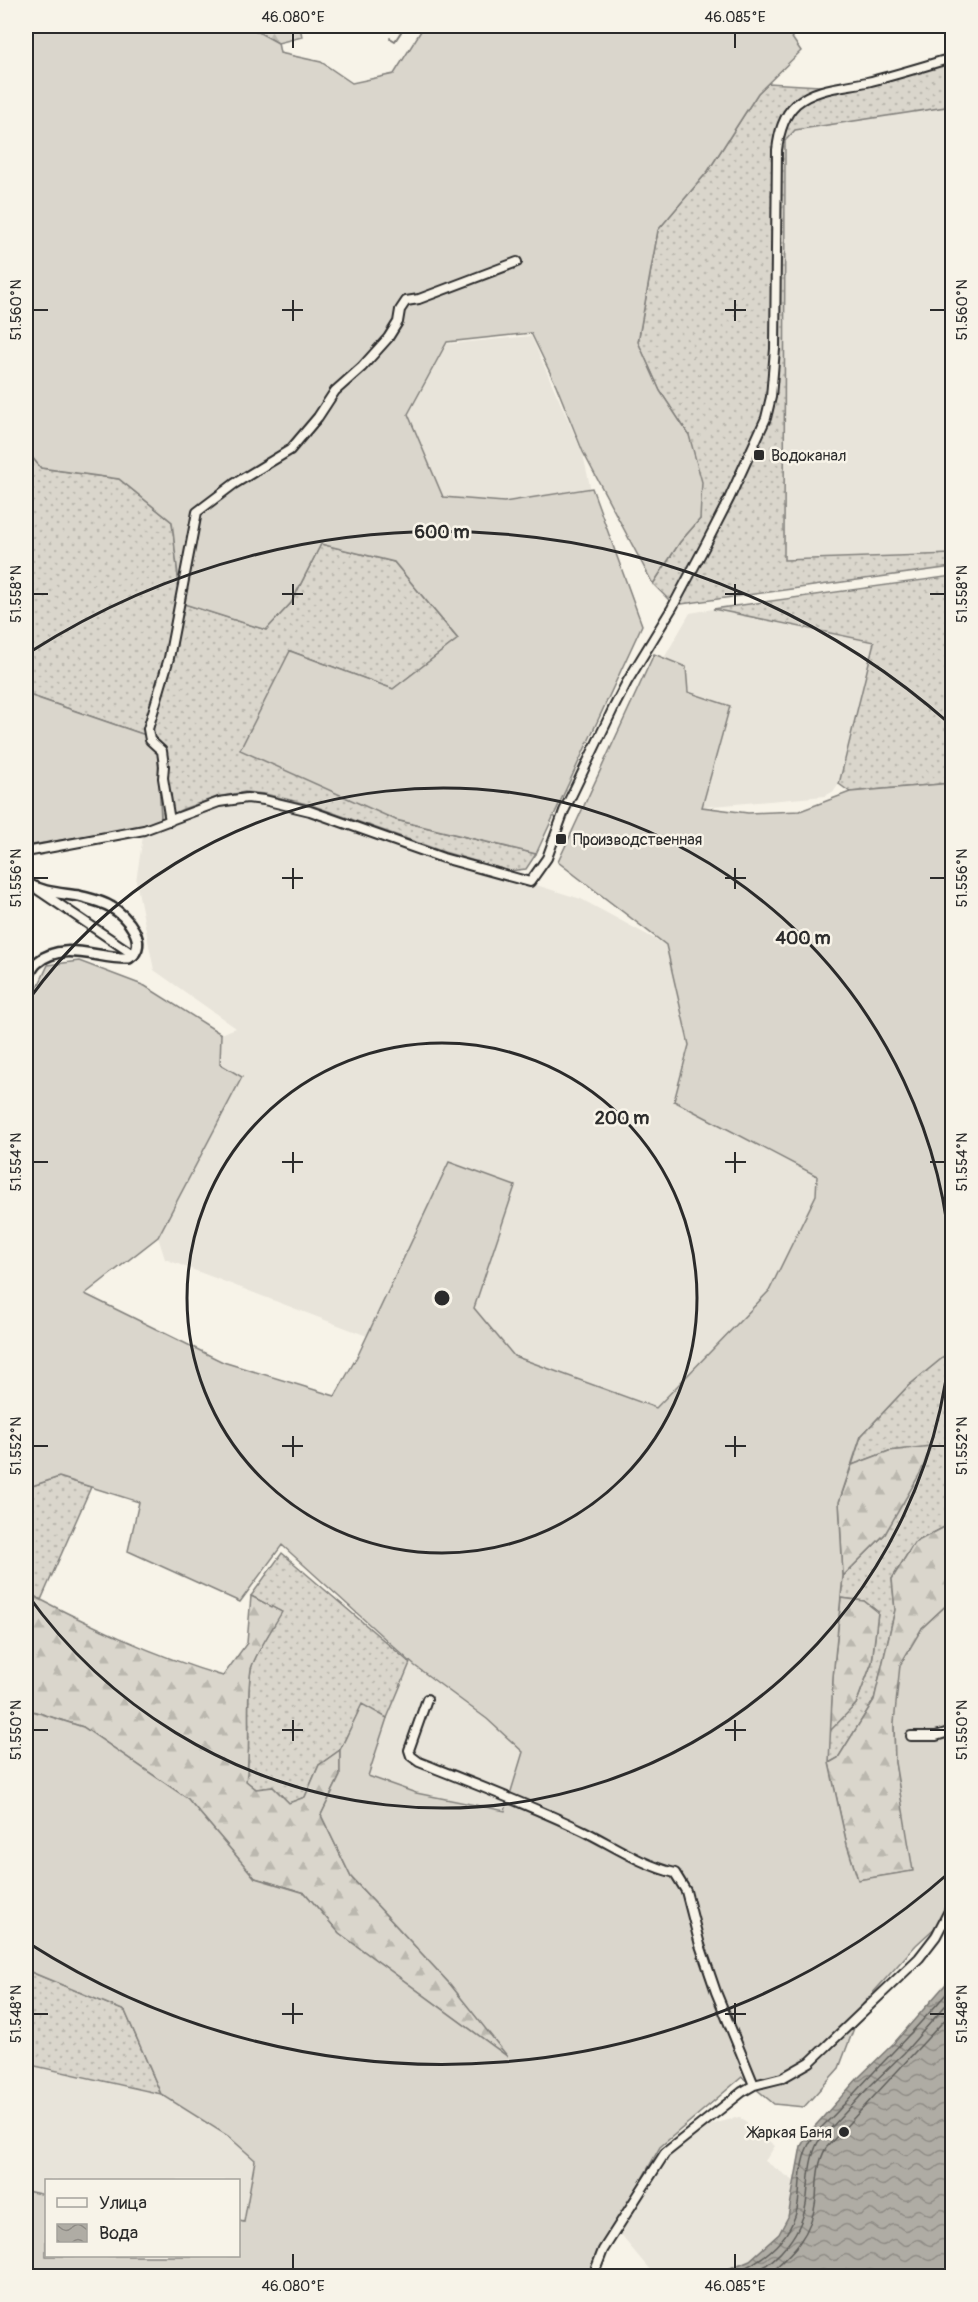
<svg xmlns="http://www.w3.org/2000/svg" width="978" height="2302" viewBox="0 0 978 2302" font-family="Pangolin,sans-serif">
  <style>
    .built { fill: #e8e4da }
    .grass { fill: url(#grass-dots); stroke: #82807c; stroke-width: 1.5 }
    .forest { fill: url(#forest-firs); stroke: #82807c; stroke-width: 1.5 }
    .garden { fill: #dad6cc; stroke: #82807c; stroke-width: 1.5 }
    .water { fill: url(#water-waves); stroke: #7a7874; stroke-width: 1.5 }
    .lines { fill: none; stroke-linecap: round; stroke-linejoin: round }
    .shore { stroke: #605f5b; stroke-width: 1.5 }
    .stream { stroke: #7a7874; stroke-width: 2 }
    .minor-casing { stroke: #2b2b2b; stroke-width: 12 }
    .tertiary-casing { stroke: #2b2b2b; stroke-width: 14 }
    .minor { stroke: #f7f3e8; stroke-width: 8 }
    .tertiary { stroke: #f7f3e8; stroke-width: 9 }
    .ticks { fill: none; stroke: #2b2b2b; stroke-width: 2 }
    .ring { fill: none; stroke: #2b2b2b; stroke-width: 3 }
    .poi-dot { fill: #2b2b2b; stroke: #f7f3e8; stroke-width: 2 }
    .labels { text-anchor: middle; stroke-width: 5; stroke-linejoin: round; paint-order: stroke }
    .poi-label { font-size: 16px; fill: #2b2b2b; stroke: #f7f3e8; text-anchor: start }
    .centre { fill: #2b2b2b; stroke: #f7f3e8; stroke-width: 3 }
    .ring-label { font-size: 18px; text-anchor: middle; font-weight: bold; fill: #2b2b2b; stroke: #f7f3e8; stroke-width: 5; stroke-linejoin: round; paint-order: stroke }
    .neatline { fill: none; stroke: #2b2b2b; stroke-width: 2 }
    .ticks-label { font-size: 15px; text-anchor: middle; fill: #2b2b2b }
  </style>
  <defs>
    <pattern id="grass-dots" width="8" height="8" patternUnits="userSpaceOnUse" patternTransform="scale(1.5)"><rect width="8" height="8" fill="#dad6cc"/><path d="M2 2h.1M6 6h.1" fill="none" stroke="#bbb8af" stroke-width="1.8" stroke-linecap="round"/></pattern>
    <pattern id="forest-firs" width="22" height="20" patternUnits="userSpaceOnUse" patternTransform="scale(1.5)"><rect width="22" height="20" fill="#dad6cc"/><path d="M5 1l3.5 6h-7zM16 11l3.5 6h-7z" fill="#bbb8af"/></pattern>
    <pattern id="water-waves" width="16" height="10" patternUnits="userSpaceOnUse" patternTransform="scale(1.5)"><rect width="16" height="10" fill="#afaca4"/><path d="M0 5q4-4 8 0t8 0" fill="none" stroke="#8f8c86"/></pattern>
  </defs>
  <rect width="100%" height="100%" fill="#f7f3e8"/>
  <filter id="ink" filterUnits="userSpaceOnUse"><feTurbulence type="fractalNoise" baseFrequency=".0167" numOctaves="2"/><feDisplacementMap in="SourceGraphic" scale="12" xChannelSelector="R" yChannelSelector="G"/><feConvolveMatrix kernelMatrix="1 2 1 2 8 2 1 2 1" color-interpolation-filters="sRGB"/></filter>
  <g filter="url(#ink)">
    <path class="built" d="M952,106V554L784,561L785,141L795,130Z
      M531,336L583,454L591,491L503,504L443,499L407,417L447,344Z
      M713,609L875,642L839,784L834,791L825,796L702,807L730,706L688,692L686,667L664,658L690,613Z
      M264,800L581,899L666,945L689,1045L674,1101L817,1175L816,1195L769,1291L656,1408L514,1356L474,1308L515,1186L449,1162L367,1336L165,1259L158,1237L242,1077L219,1064L221,1034L236,1028L154,970L136,881L144,830L219,802Z
      M410,1663L487,1719L523,1752L505,1811L416,1793L368,1776L387,1718Z
      M26,2064L161,2094L228,2136L255,2159L244,2222L239,2221L238,2180H46V2195L26,2191Z
      M739,2117L775,2146L765,2161L794,2181L793,2197L788,2217L779,2234L751,2260L711,2276H655L619,2233L664,2161L702,2127Z"/>
    <path class="grass" d="M952,58V106L795,130L785,141L784,560L952,554V567L674,605L653,584L680,542L700,519L689,435L660,391L638,342L658,230L708,171L758,93L768,83L837,87Z
      M26,450L41,468L119,479L172,522L181,603L266,630L291,603L321,544L394,562L458,639L393,689L290,651L396,820L536,854L526,869L509,871L444,852L311,805L265,794L245,792L217,797L183,809L161,820L157,739L26,694Z
      M952,576V783L850,792L839,784L874,642L713,609Z
      M952,1350V1523L914,1543L892,1579L895,1610L874,1700L838,1758L829,1763L827,1731L856,1704L872,1662L878,1612L864,1601L841,1598L843,1576L885,1534L930,1447L889,1451L852,1465L861,1436L908,1386Z
      M59,1477L91,1487L41,1600L26,1592V1488Z
      M282,1553L410,1663L387,1718L362,1705L340,1750L319,1765L305,1797L289,1803L273,1787L256,1789L246,1781C252,1744 245,1706 251,1669C253,1656 274,1626 281,1612L251,1596Z
      M26,1970L125,2011L161,2094L26,2064Z"/>
    <path class="forest" d="M247,26H300L302,37L278,43Z
      M931,1446L921,1472L885,1534L843,1576L839,1502L852,1465L889,1451Z
      M952,1523V1600L922,1628L894,1723L895,1762L914,1871L858,1880L847,1845L829,1763L838,1758L874,1700L895,1610L892,1579L914,1543Z
      M26,1592C89,1625 154,1656 223,1676L247,1643L251,1596L282,1612C274,1626 254,1656 251,1669C245,1706 252,1744 246,1781L256,1789L273,1787L289,1803L305,1797L319,1765L340,1750V1776L321,1815L351,1877L450,1984L511,2059L339,1933L305,1893L255,1878L188,1799L83,1727L26,1709Z
      M841,1598L864,1601L878,1612L872,1662L856,1704L830,1731L833,1677Z"/>
    <path class="garden" d="M26,26H247L278,43L280,53L321,62L352,83L394,74L424,26H784L801,51L758,93L708,171L658,230L638,342L660,391L689,435L702,482L700,519L680,542L653,584L583,452L556,385L531,333L447,342L408,414L443,497L504,502L592,488L642,625L536,854L396,820L240,750L290,651L393,689L458,639L394,562L321,544L291,603L266,630L181,603L172,522L119,479L41,468L26,450Z
      M654,654L686,667L688,692L730,706L702,807L748,813L800,811L850,792L952,783V1350L908,1386L861,1436L839,1502L843,1576L833,1677L829,1763L847,1845L858,1880L913,1871L895,1762L894,1723L900,1665L922,1628L952,1600V1912L916,1945L863,2004L839,2068L804,2107L774,2104L742,2077L660,2147L587,2276H26V2191L46,2195V2256H238L239,2221L244,2222L255,2160L228,2136L161,2094L125,2011L26,1970V1709L83,1727L188,1799L255,1878L305,1893L339,1933L508,2057L450,1984L351,1877L321,1815L340,1776V1750L362,1704L387,1718L368,1776L416,1793L505,1811L523,1752L487,1719L415,1666L282,1545L240,1602L128,1551L139,1502L59,1477L26,1488V1013L48,965L79,961L145,986L221,1034L220,1064L242,1077L158,1237L85,1294L223,1362L335,1396L359,1353L449,1162L515,1186L474,1308L514,1356L656,1408L769,1291L816,1195L817,1176L674,1101L689,1045L666,945L558,862Z
      M26,694L157,739L161,820L143,826L26,846Z"/>
    <path class="water" d="M952,1977V2276H711L750,2260L779,2234L788,2217L801,2146L808,2134L858,2078L894,2043Z"/>
    <g class="lines">
      <path class="shore" d="M728,2276C763,2261 797,2238 799,2195C800,2179 801,2160 808,2146C814,2132 828,2122 838,2111C875,2069 916,2030 952,1987
        M746,2276C778,2263 804,2232 807,2197C809,2178 809,2159 818,2142L868,2088L904,2053L952,1998
        M766,2276C792,2254 812,2235 816,2199C817,2181 817,2163 826,2148L952,2012"/>
      <path class="stream" d="M390,38L395,41L405,26"/>
      <g class="minor-casing">
        <path id="minor" d="M170,821L163,778L164,766L162,751L150,740L148,729L169,658L197,512L234,484L290,450L318,417L335,391L362,367L388,338L398,322L400,310L406,301L419,299L517,262
          M26,852L144,830L219,802L247,798L264,800L310,811L443,858L530,882L547,858L564,811L613,709L627,682L672,608L705,546L729,499L766,418L771,397L775,349L777,150C779,133 783,116 796,104C815,88 843,87 867,82C896,75 924,66 952,58
          M38,890L134,955
          M427,1699L409,1750L411,1756L419,1762C475,1784 530,1805 584,1831C614,1846 642,1865 675,1873L686,1891L700,1945L716,1992L754,2085
          M911,1736H936L952,1731
          M593,2276L603,2250L665,2153L742,2092L754,2085L782,2078L810,2062L919,1958L936,1936L952,1905"/>
      </g>
      <g class="tertiary-casing">
        <path id="tertiary" d="M26,883C43,893 60,893 79,896C90,899 101,901 111,907C126,915 151,944 129,958C101,960 63,940 38,962C32,966 29,975 26,981"/>
      </g>
      <use href="#minor" class="minor"/>
      <use href="#tertiary" class="tertiary"/>
    </g>
  </g>
  <path class="ticks" d="M293,33V48M735,33V48M293,300V321M735,300V321M33,310H48M282,310H303M725,310H746M930,310H945M293,584V605M735,584V605M33,594H48M282,594H303M725,594H746M930,594H945M293,868V889M735,868V889M33,878H48M282,878H303M725,878H746M930,878H945M293,1152V1173M735,1152V1173M33,1162H48M282,1162H303M725,1162H746M930,1162H945M293,1436V1457M735,1436V1457M33,1446H48M282,1446H303M725,1446H746M930,1446H945M293,1720V1741M735,1720V1741M33,1730H48M282,1730H303M725,1730H746M930,1730H945M293,2003V2024M735,2003V2024M33,2014H48M282,2014H303M725,2014H746M930,2014H945M293,2254V2269M735,2254V2269"/>
  <g class="ring">
    <circle cx="442" cy="1298" r="255"/>
    <path d="M27 1002A510 510 0 1 1 27 1594"/>
    <path d="M950 1872A766 766 0 0 1 30 1944M30 652A766 766 0 0 1 950 724"/>
  </g>
  <g class="poi-dot">
    <rect x="753" y="449" width="12" height="12" rx="3"/>
    <rect x="555" y="833" width="12" height="12" rx="3"/>
    <circle cx="844" cy="2132" r="6"/>
  </g>
  <g class="labels">
    <g class="poi-label">
      <text x="771" y="461">Водоканал</text>
      <text x="573" y="845">Производственная</text>
      <text x="832" y="2138" text-anchor="end">Жаркая Баня</text>
    </g>
  </g>
  <circle cx="442" cy="1298" r="9" class="centre"/>
  <g class="ring-label">
    <text x="442" y="538">600 m</text>
    <text x="803" y="944">400 m</text>
    <text x="622" y="1124">200 m</text>
  </g>
  <rect width="978" height="2302" fill="none" stroke="#f7f3e8" stroke-width="66"/>
  <rect x="45" y="2179" width="195" height="78" fill="#f7f3e8" stroke="#a5a39c" stroke-width="1.5"/>
  <rect x="57" y="2198" width="30" height="9" fill="#f7f3e8" stroke="#a5a39c" stroke-width="1.5"/>
  <text x="99" y="2209" font-size="18" fill="#2b2b2b">Улица</text>
  <rect x="57" y="2224" width="30" height="18" fill="url(#water-waves)" stroke="#a5a39c" stroke-width="1.5"/>
  <text x="99" y="2239" font-size="18" fill="#2b2b2b">Вода</text>
  <rect x="33" y="33" width="912" height="2236" class="neatline"/>
  <g class="ticks-label">
    <text x="293" y="22">46.080°E</text>
    <text x="735" y="22">46.085°E</text>
    <text transform="translate(16 310) rotate(-90)" y="5">51.560°N</text>
    <text transform="translate(962 310) rotate(-90)" y="5">51.560°N</text>
    <text transform="translate(16 594) rotate(-90)" y="5">51.558°N</text>
    <text transform="translate(962 594) rotate(-90)" y="5">51.558°N</text>
    <text transform="translate(16 878) rotate(-90)" y="5">51.556°N</text>
    <text transform="translate(962 878) rotate(-90)" y="5">51.556°N</text>
    <text transform="translate(16 1162) rotate(-90)" y="5">51.554°N</text>
    <text transform="translate(962 1162) rotate(-90)" y="5">51.554°N</text>
    <text transform="translate(16 1446) rotate(-90)" y="5">51.552°N</text>
    <text transform="translate(962 1446) rotate(-90)" y="5">51.552°N</text>
    <text transform="translate(16 1730) rotate(-90)" y="5">51.550°N</text>
    <text transform="translate(962 1730) rotate(-90)" y="5">51.550°N</text>
    <text transform="translate(16 2014) rotate(-90)" y="5">51.548°N</text>
    <text transform="translate(962 2014) rotate(-90)" y="5">51.548°N</text>
    <text x="293" y="2291">46.080°E</text>
    <text x="735" y="2291">46.085°E</text>
  </g>
</svg>
